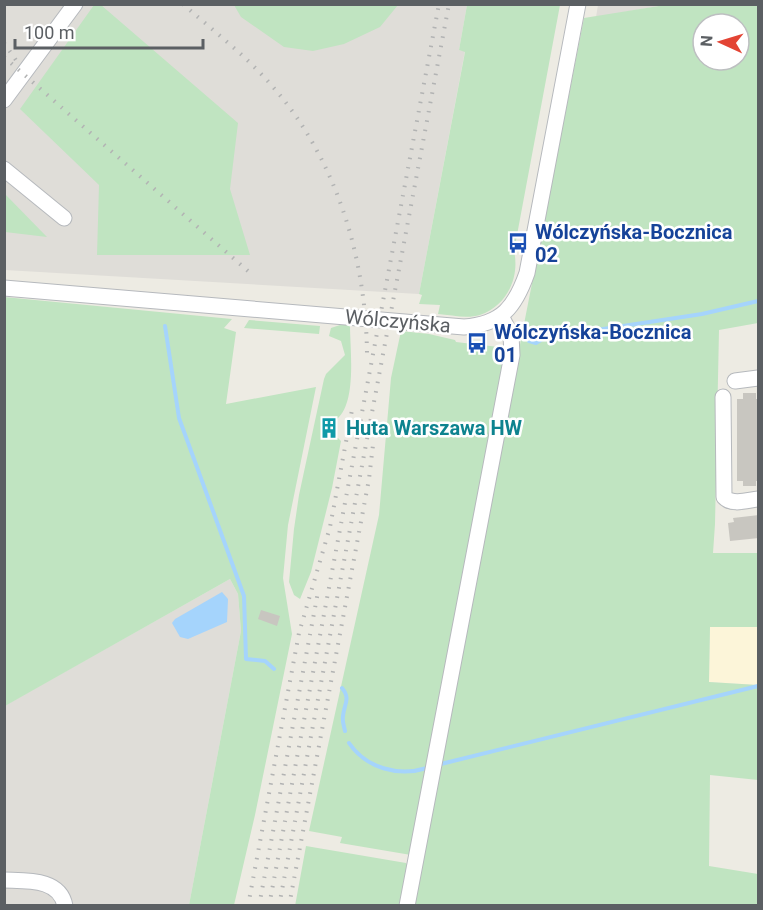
<svg xmlns="http://www.w3.org/2000/svg" width="763" height="910" viewBox="0 0 763 910" font-family="Roboto,sans-serif">
  <style>
    .commercial { fill: #fcf5d9 }
    .industrial { fill: #dfddd8 }
    .green { fill: #c0e4c1; fill-rule: evenodd }
    .water { fill: #a5d4fc }
    .lines { fill: none; stroke-linecap: round; stroke-linejoin: round }
    .stream { stroke: #a5d4fc; stroke-width: 4 }
    .building { fill: #c8c6c0 }
    .minor-casing { stroke: #b6b9bd; stroke-width: 17 }
    .minor { stroke: #fff; stroke-width: 15 }
    .rail { stroke: #b2b3b3; stroke-width: 4; stroke-dasharray: 1.5 8; stroke-linecap: butt }
    .labels { text-anchor: middle; stroke-width: 5; stroke-linejoin: round; paint-order: stroke }
    .transit-label { font-size: 20px; font-weight: bold; fill: #164399; stroke: #fff; text-anchor: start }
    .street-label { font-size: 20px; fill: #5b5f63; stroke: #fff }
    .culture-label { font-size: 20px; font-weight: bold; fill: #0d838f; stroke: #fff; text-anchor: start }
  </style>
  <rect width="100%" height="100%" fill="#edebe3"/>
  <path class="commercial" d="M710,627H758V685L709,682Z"/>
  <path class="industrial" d="M4,5H467L459,50L465,51L419,294L5,270Z
    M598,5H665L596,17Z
    M230,579L238,594L241,631L189,905H5L4,706Z"/>
  <path class="green" d="M94,5H101L238,123L230,189L250,255H97L99,185L20,109Z
    M234,5H398L380,27L344,44L313,51L284,47L241,17Z
    M467,5H560L514,251C520,277 507,306 480,315C467,319 451,315 438,314L440,305L419,304L422,295L419,294L465,52L459,50Z
    M665,5H758V323L719,330L715,524L713,553H758V627H710L709,682L758,685V780L710,775L709,866L758,874V905L410,906L584,18ZM703,24H739V60H703Z
    M4,194H5L47,237L5,232Z
    M4,297L232,319L224,328L236,332L226,404L316,387L288,525L283,578L292,634L255,815L234,905H189L241,631L238,594L230,579L5,706Z
    M249,320L320,326L319,334L244,328Z
    M340,325H350C350,350 357,402 337,419L325,417L322,436L338,438L341,441L332,488L311,572L300,599L294,595L289,582L294,529L299,495L324,379L326,374L345,355L341,341L329,336L331,328Z
    M401,331L429,334L455,340L456,342L507,348L411,855L340,843L342,837L309,831L379,515L391,378Z
    M306,846L406,863L409,867L402,905L295,906Z"/>
  <path class="water" d="M222,592L228,599L227,622L188,639L180,637L172,623L175,619Z"/>
  <g class="lines">
    <path class="stream" d="M165,326L179,418L244,596L246,659L265,661L274,669
      M529,341L536,343L544,338L702,314L758,301
      M342,688C351,699 344,704 343,716C342,721 344,726 345,731
      M349,743C366,768 398,777 427,768
      M441,764L758,686"/>
  </g>
  <path class="building" d="M743,393H756V399H759V481H756V486H743V481H737V399H743Z
    M325,417L337,419L333,438L322,436Z
    M759,515V538L730,541L728,523L734,522L733,518Z
    M261,610L280,616L277,626L258,619Z"/>
  <g class="lines">
    <g class="minor-casing">
      <path id="minor" d="M4,100L75,4
        M4,169L64,218
        M4,288L464,327C502,324 515,307 527,273L578,4
        M735,381L758,378
        M723,397L724,497C732,506 748,500 758,499
        M4,880C26,881 60,878 65,906
        M407,906L512,355L511,335L501,316"/>
    </g>
    <use href="#minor" class="minor"/>
    <path class="rail" d="M183,4C210,28 240,51 264,77C334,151 366,254 367,354
      M4,43L18,63
      M4,57L249,272
      M248,906L299,633L330,527L352,410
      M259,906L318,592
      M269,906L439,4
      M279,906L449,4
      M289,906L369,479L373,445"/>
  </g>
  <defs>
    <g id="bus-bare" transform="scale(1.62)"><path d="M-5-6H5V4H4V6H2V4H-2V6H-4V4H-5ZM-3.5-4V0h7V-4ZM-3.5 1.2v1.5H-2V1.2ZM2 1.2v1.5H3.5V1.2Z" fill="#1a4fb4" stroke="#fff" stroke-width="2.5" paint-order="stroke"/></g>
    <g id="building-bare" transform="scale(1.62)"><path d="M-4-6H4V6H1V3H-1V6H-4ZM-2.5-4.3h1.7v1.8h-1.7ZM.8-4.3h1.7v1.8H.8ZM-2.5-1h1.7V.8h-1.7ZM.8-1h1.7V.8H.8Z" fill="#0f9aa8" stroke="#fff" stroke-width="2.5" paint-order="stroke"/></g>
  </defs>
  <g fill-rule="evenodd">
    <use href="#bus-bare" x="518" y="243"/>
    <use href="#bus-bare" x="477" y="343"/>
    <use href="#building-bare" x="329" y="428"/>
  </g>
  <g class="labels">
    <g class="transit-label">
      <text x="535" y="239">Wólczyńska-Bocznica<tspan x="535" dy="23">02</tspan></text>
      <text x="494" y="339">Wólczyńska-Bocznica<tspan x="494" dy="23">01</tspan></text>
    </g>
    <g class="street-label">
      <text transform="translate(398 321) rotate(5)" y="7">Wólczyńska</text>
    </g>
    <g class="culture-label">
      <text x="346" y="435">Huta Warszawa HW</text>
    </g>
  </g>
  <rect width="763" height="910" fill="none" stroke="#5b5f63" stroke-width="12"/>
  <g transform="translate(721 42) rotate(274)"><circle r="28" fill="#ffffff" stroke="#bdbfc1" stroke-width="1.5"/>
  <path d="M0-4.5L10 22L0 15L-10 22Z" fill="#e34434"/>
  <text y="-9" font-size="16" font-weight="bold" text-anchor="middle" fill="#5b5f63">N</text>
  </g>
  <path d="M15 39v9h188v-9" fill="none" stroke="#5b5f63" stroke-width="3"/>
  <text x="24" y="39" font-size="18" fill="#5b5f63" stroke="#ffffff" stroke-width="4.5" paint-order="stroke">100 m</text>
</svg>
